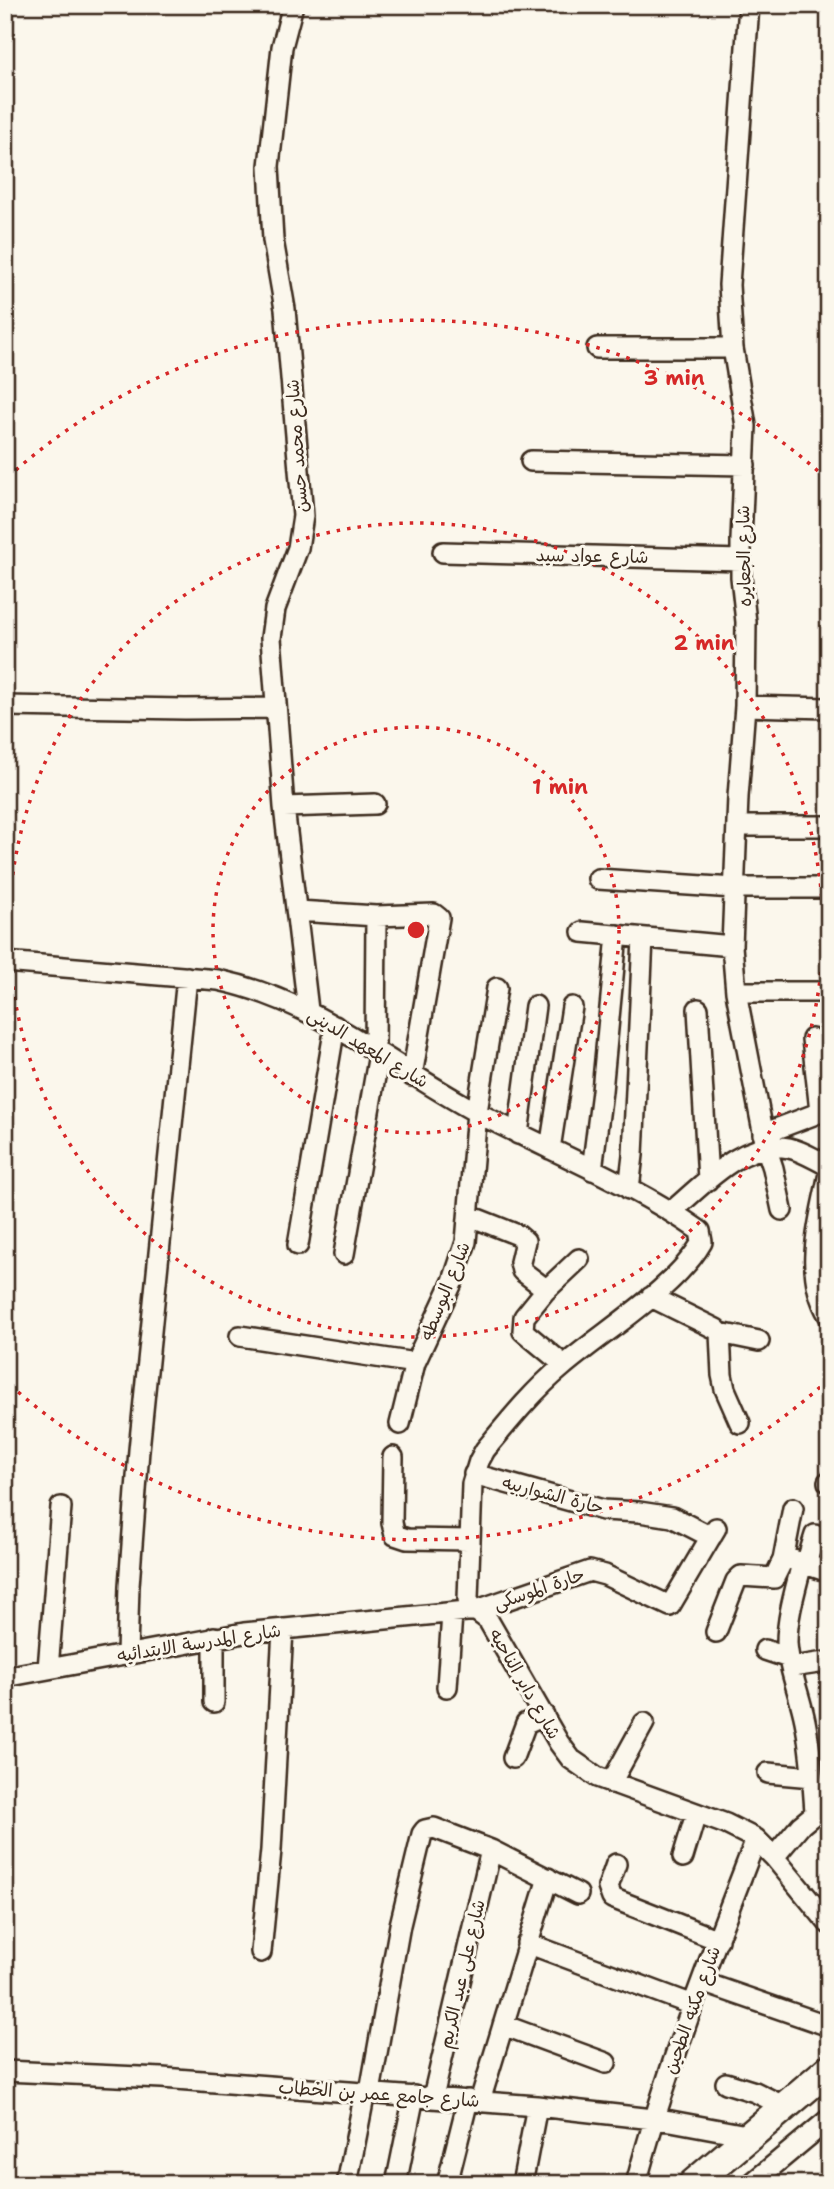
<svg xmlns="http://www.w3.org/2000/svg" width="834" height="2189" viewBox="0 0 834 2189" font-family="'Shantell Sans','Playpen Sans Arabic',sans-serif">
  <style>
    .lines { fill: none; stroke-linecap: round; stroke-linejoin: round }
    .minor-casing { stroke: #3b2a1e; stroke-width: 24 }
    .secondary-casing { stroke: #3b2a1e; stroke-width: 33 }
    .minor { stroke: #fbf7ec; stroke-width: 19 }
    .secondary { stroke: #fbf7ec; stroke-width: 28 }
    .ring { fill: none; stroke: #d62828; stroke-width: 3.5; stroke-dasharray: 3.5 7 }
    .labels { text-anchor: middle; stroke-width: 6; stroke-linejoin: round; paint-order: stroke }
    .street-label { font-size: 18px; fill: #3b2a1e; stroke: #fbf7ec }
    .centre { fill: #d62828; stroke: #fbf7ec; stroke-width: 3.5 }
    .ring-label { font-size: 21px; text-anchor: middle; font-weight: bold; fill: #d62828; stroke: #fbf7ec; stroke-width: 6; stroke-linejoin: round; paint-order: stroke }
  </style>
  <rect width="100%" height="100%" fill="#fbf7ec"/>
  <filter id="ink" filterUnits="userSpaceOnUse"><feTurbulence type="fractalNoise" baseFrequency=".0143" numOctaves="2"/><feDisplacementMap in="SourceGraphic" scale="14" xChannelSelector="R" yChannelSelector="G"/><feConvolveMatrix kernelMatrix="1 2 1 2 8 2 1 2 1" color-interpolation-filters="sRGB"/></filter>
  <g filter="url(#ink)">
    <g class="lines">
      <g class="minor-casing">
        <path id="minor" d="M293,5L282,47L269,166L273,240L285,309L303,516L298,548L275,609L271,638L284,807L308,1010
          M749,5L729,285L733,348L746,426L741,540V577L746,622L745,706L738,797L732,946L736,992L766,1147L773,1168L782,1210
          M597,348H733
          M531,461L745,465
          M443,552L741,560
          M5,706L185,709L276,708
          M745,706L829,708
          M284,807L375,804
          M737,826H829
          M598,879L734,888H829
          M298,911L376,916L434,914L439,918L412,1076
          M582,932L732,946
          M5,962L218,980C318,1001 390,1066 478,1113C552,1152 632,1183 700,1231L702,1242C676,1288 604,1331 562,1367C533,1391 509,1421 485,1450L479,1461L472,1484L468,1599L472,1608L488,1620L559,1743L571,1759L597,1777L726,1824L756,1839L774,1857L829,1924
          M736,992H829
          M698,1009L708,1180
          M812,1039L820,1111
          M375,1051L376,916
          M518,1134L535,1006
          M763,1134L829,1109
          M550,1149L572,1007
          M592,1170L602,1091L617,935
          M629,1189L633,1155L643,938
          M672,1211C703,1185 744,1138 789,1148C803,1151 816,1160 829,1166
          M470,1216L518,1235L525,1241L520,1262L522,1271L543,1287L545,1291L524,1317L523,1331L564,1365
          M298,1245L335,1026
          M344,1254L379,1054
          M545,1291L579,1259
          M651,1297L716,1329L720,1333L722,1375L725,1389L740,1423
          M829,1316C802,1271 820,1221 829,1173
          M720,1333L759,1341
          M240,1336L415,1363
          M400,1424L415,1363L453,1281L466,1242L477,1112L497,988
          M393,1457L392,1523L395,1535L407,1539L469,1540
          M474,1474L603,1510L639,1512L672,1517L711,1537
          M828,1482L829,1481
          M783,1560L793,1508
          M802,1563C796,1588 787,1616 787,1642C788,1668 800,1695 805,1721C811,1751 813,1781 815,1812
          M806,1564L815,1535
          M716,1632L736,1581L741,1576L774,1578L783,1560L787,1558L829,1572
          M214,1637V1702
          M765,1650L789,1658
          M127,1654L129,1586L139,1450L187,977
          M792,1667L825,1662
          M48,1669L61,1507
          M5,1677L244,1633L477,1610L590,1571L605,1575L670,1606L716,1528
          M447,1687L452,1614
          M513,1758L526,1723L544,1715
          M768,1773L812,1777
          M611,1783L644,1723
          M683,1857L696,1814
          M774,1857L801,1825L829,1802
          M616,1864L608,1887L612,1898L718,1940
          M527,1943L693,2005
          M261,1952L271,1850L283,1629
          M702,1982L829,2026
          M503,2025L606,2063
          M5,2071L162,2078L537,2106L671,2121L752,2136
          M726,2083L755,2092L785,2107
          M370,2092L400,1925L422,1834L425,1830L434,1828L491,1850L578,1894
          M433,2097L491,1850
          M480,2101L548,1878
          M347,2184L365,2092
          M396,2184L414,2096
          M447,2184L468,2100
          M522,2184L537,2106
          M636,2184C667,2066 712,1953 756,1839
          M751,2184L829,2119"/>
      </g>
      <g class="secondary-casing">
        <path id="secondary" d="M693,2184L829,2069"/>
      </g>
      <use href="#minor" class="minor"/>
      <use href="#secondary" class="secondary"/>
    </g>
  </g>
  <g class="ring">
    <circle cx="416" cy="930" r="203"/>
    <circle cx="416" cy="930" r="407"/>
    <path d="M828 1380A610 610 0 0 1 8 1383M8 477A610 610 0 0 1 828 480"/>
  </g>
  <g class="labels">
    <g class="street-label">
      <text transform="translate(297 446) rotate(-94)" y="6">شارع محمد حسن</text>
      <text transform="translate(592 556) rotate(1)" y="6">شارع عواد سيد</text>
      <text transform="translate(744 556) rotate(-91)" y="6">شارع الجعايره</text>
      <text transform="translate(368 1048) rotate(31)" y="6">شارع المعهد الدينى</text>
      <text transform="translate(445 1291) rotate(-68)" y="6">شارع البوسطه</text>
      <text transform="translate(553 1495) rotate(15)" y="6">حارة الشواربيه</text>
      <text transform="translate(539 1589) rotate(-19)" y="6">حارة الموسكى</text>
      <text transform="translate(199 1643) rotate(-9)" y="6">شارع المدرسة الابتدائيه</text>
      <text transform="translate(525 1684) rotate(60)" y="6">شارع داير الناحيه</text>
      <text transform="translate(462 1974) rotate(-77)" y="6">شارع على عبد الكريم</text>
      <text transform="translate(692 2010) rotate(-70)" y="6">شارع مكنه الطحين</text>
      <text transform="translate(379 2094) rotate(4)" y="6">شارع جامع عمر بن الخطاب</text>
    </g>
  </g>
  <circle cx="416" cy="930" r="10" class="centre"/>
  <g class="ring-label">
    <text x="674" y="385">3 min</text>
    <text x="704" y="650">2 min</text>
    <text x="560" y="794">1 min</text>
  </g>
  <rect width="834" height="2189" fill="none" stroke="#fbf7ec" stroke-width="28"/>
  <rect x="14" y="14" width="806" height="2161" fill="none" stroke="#3b2a1e" stroke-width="2.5" filter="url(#ink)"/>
</svg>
